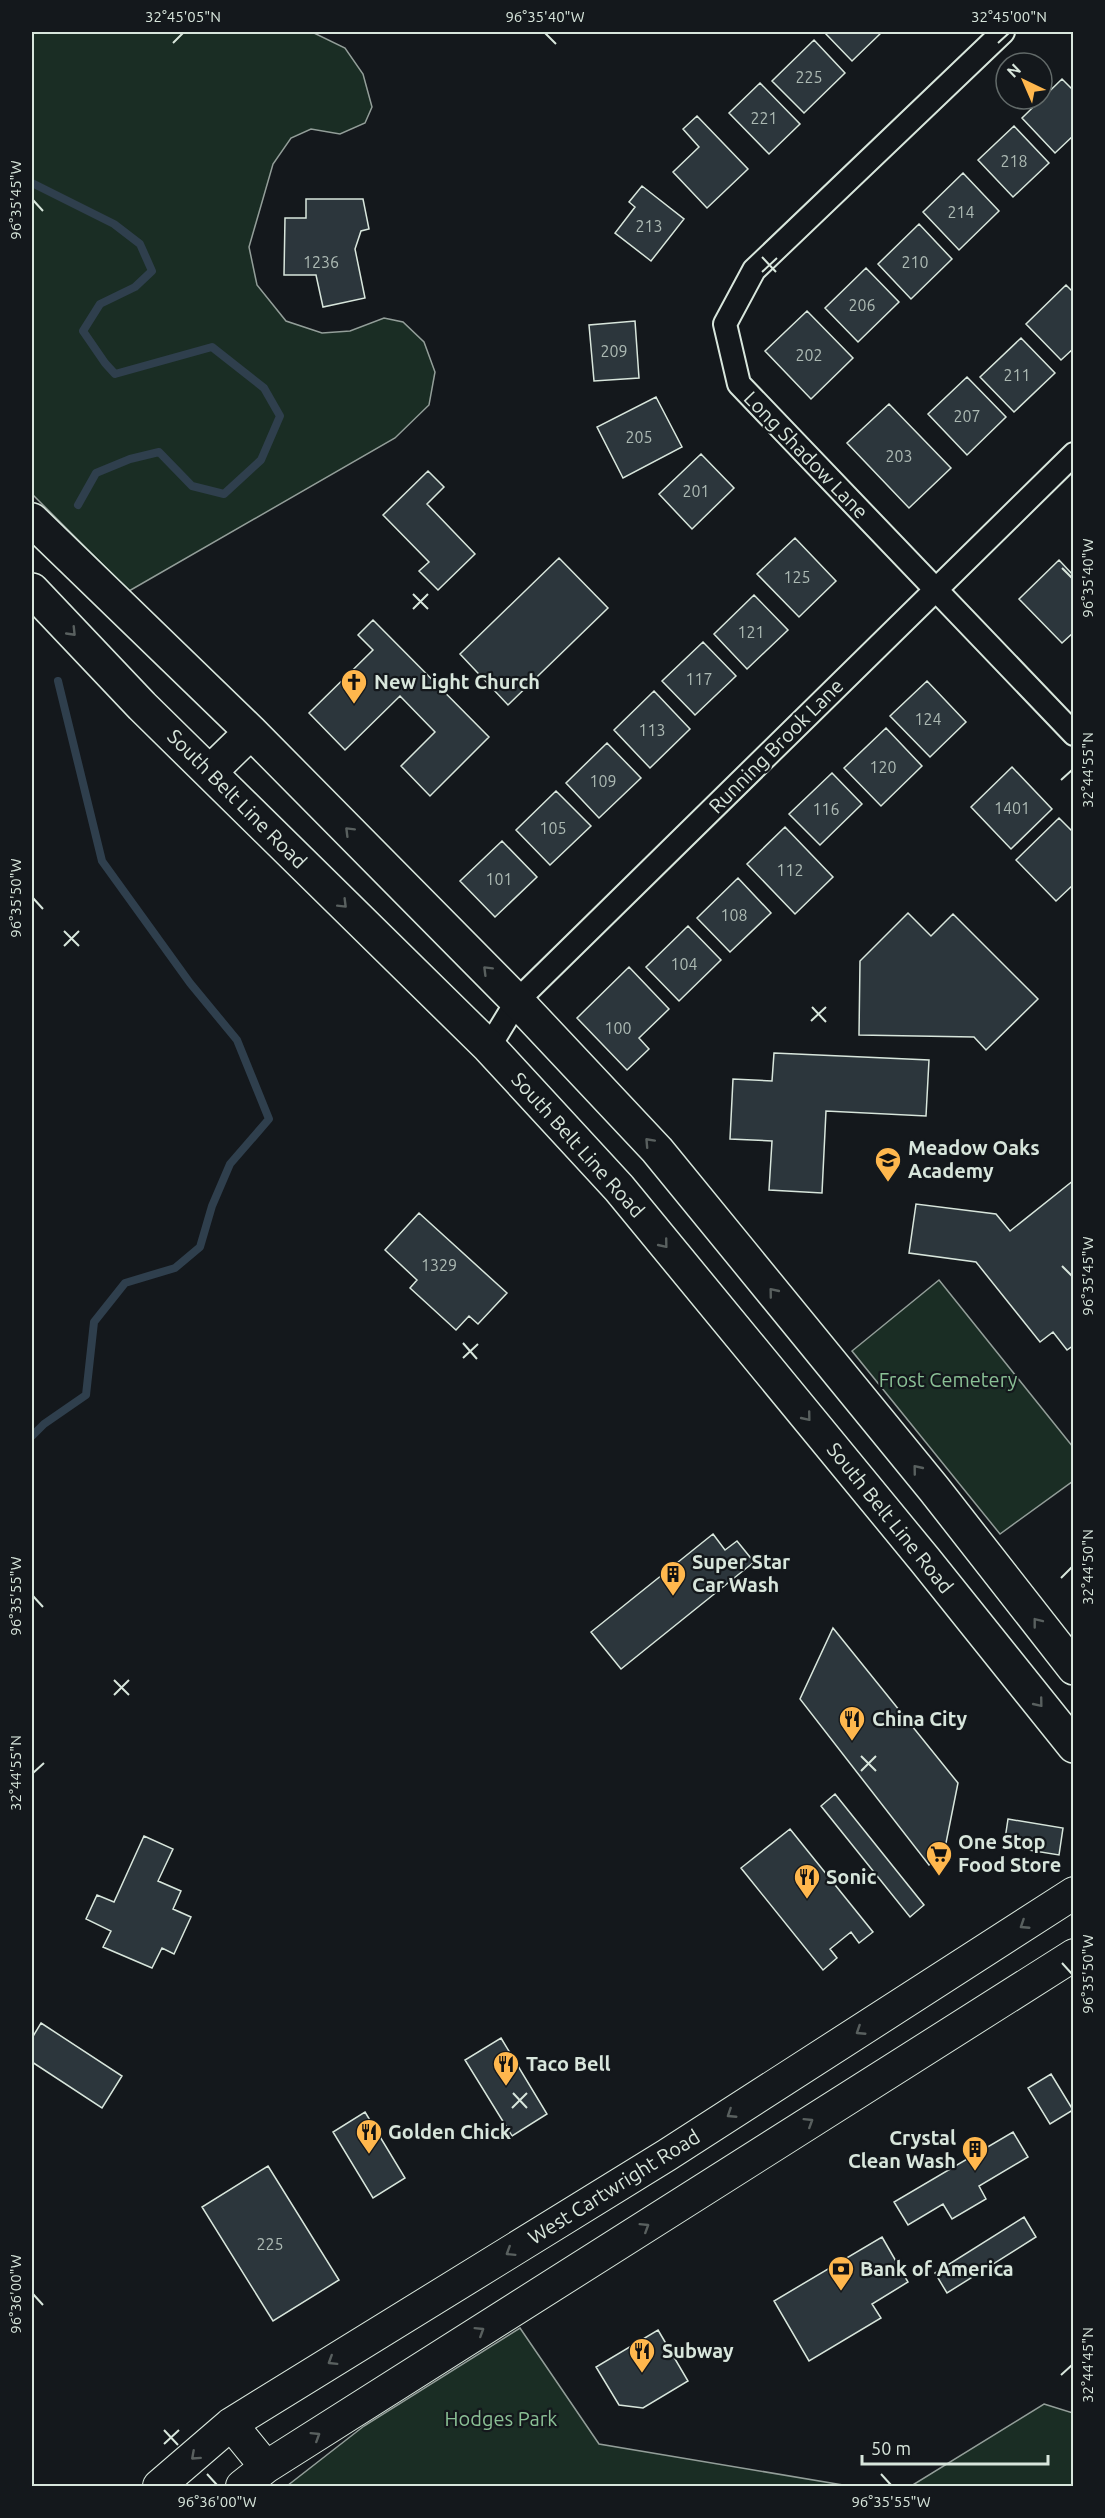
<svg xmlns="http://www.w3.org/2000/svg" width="1105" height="2518" viewBox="0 0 1105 2518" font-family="Ubuntu,sans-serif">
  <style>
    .green { fill: #1a2d24; stroke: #939e99; stroke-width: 1.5 }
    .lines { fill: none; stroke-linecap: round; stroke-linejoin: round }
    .stream { stroke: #2f3f4d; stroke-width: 8 }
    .building { fill: #2c363c; stroke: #d8e6dc; stroke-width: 1.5 }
    .minor-casing { stroke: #d8e6dc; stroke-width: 26 }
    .secondary-casing { stroke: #d8e6dc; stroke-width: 34 }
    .primary-casing { stroke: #d8e6dc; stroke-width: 36 }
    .minor { stroke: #14181c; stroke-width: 22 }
    .secondary { stroke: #14181c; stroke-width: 32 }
    .primary { stroke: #14181c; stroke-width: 33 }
    .oneway { stroke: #59605f }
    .ticks { fill: none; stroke: #d8e6dc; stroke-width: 2 }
    .labels { text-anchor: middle; stroke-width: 4.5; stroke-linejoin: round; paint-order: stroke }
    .number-label { font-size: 16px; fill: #adbab4 }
    .street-label { font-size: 20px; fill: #d8e6dc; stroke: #14181c }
    .poi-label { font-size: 20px; font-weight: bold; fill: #d8e6dc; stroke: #14181c; text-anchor: start }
    .park-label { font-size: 20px; fill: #8ac095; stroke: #14181c }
    .neatline { fill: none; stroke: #d8e6dc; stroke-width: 2 }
    .ticks-label { font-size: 15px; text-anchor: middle; fill: #d8e6dc }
  </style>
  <rect width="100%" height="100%" fill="#14181c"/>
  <path class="green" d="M32,32H312L345,48L363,74L372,107L365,123L340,134L311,129L291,138L273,164L249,247L257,285L286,321L322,333L350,331L384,318L403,322L424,342L435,372L429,405L395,438L129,591L32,494Z
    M939,1280L1073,1447V1481L1000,1534L852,1351Z
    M520,2328L599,2444L849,2486H287L364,2426Z
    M1044,2404L1073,2413V2486H911Z"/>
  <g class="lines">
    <path class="stream" d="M32,183L114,224L140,244L152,271L135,287L100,304L83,331L105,363L115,374L212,347L264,388L280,416L261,460L224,494L192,486L159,452L130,459L96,473L78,505
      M32,1436L44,1424L86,1395L94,1322L125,1283L175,1268L200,1247L212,1206L230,1164L269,1119L237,1040L190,983L102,861L58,681"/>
  </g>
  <path class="building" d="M824,32H882L852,61Z
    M814,40L845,73L804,113L772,81Z
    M1062,79L1074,91V135L1055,153L1022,118Z
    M760,83L800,124L769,154L729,113Z
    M697,116L748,169L707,208L673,172L699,147L683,129Z
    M1014,126L1049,163L1013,197L978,160Z
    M963,173L999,211L959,250L923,212Z
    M642,186L684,219L651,261L615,233L635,207L629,202Z
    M306,199H363L369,229L361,231L355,249L365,298L323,307L316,275H284L285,218H306Z
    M919,224L952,259L911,299L878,264Z
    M866,268L899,302L858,342L825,308Z
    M1066,285L1074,293V348L1061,360L1026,324Z
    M807,311L853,358L811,399L765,351Z
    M635,321L639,378L594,381L589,325Z
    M1021,338L1055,373L1014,412L980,377Z
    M967,377L1006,417L967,455L928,414Z
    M656,397L682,447L623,478L597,427Z
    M889,404L951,468L909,508L847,443Z
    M701,454L734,488L692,529L659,494Z
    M428,471L444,487L427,504L475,554L438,590L419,571L429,562L383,515Z
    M795,538L836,581L799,617L757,574Z
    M559,558L608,608L508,705L460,654Z
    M1059,560L1074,576V632L1062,643L1019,599Z
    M754,595L788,630L747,669L714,634Z
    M373,620L489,737L430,796L401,766L435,732L400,696L345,750L309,713L373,650L358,635Z
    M703,642L736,676L695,715L662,681Z
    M927,681L966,722L930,757L890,716Z
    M654,691L690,729L650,768L614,730Z
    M886,728L922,766L881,806L844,768Z
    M607,743L641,778L599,818L566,783Z
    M1012,767L1052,809L1011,849L971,807Z
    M832,773L862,804L820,845L789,814Z
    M556,791L591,826L550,865L516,830Z
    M1059,818L1074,833V884L1056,901L1016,860Z
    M785,827L833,877L795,914L747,864Z
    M502,841L537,877L495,917L460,881Z
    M738,878L771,913L730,952L697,918Z
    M908,913L931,936L953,914L1038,999L986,1050L974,1037L859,1035L860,961Z
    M688,926L721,960L679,1001L646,967Z
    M629,967L669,1009L639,1038L649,1049L627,1070L577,1018Z
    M774,1053L929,1060L926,1116L826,1111L822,1193L769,1190L772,1141L730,1139L733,1079L772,1081Z
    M1074,1180V1345L1067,1350L1053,1332L1040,1342L976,1262L909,1253L916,1204L996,1214L1010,1231Z
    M419,1213L507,1293L478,1324L469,1316L456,1330L410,1288L417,1280L385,1250Z
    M713,1534L725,1550L737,1541L754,1562L621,1669L591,1632Z
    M833,1628L958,1783L944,1853L929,1865L800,1699Z
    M835,1794L924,1905L910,1917L821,1806Z
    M1008,1819L1063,1828L1059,1855L1004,1846Z
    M790,1829L873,1932L859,1943L851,1932L830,1949L837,1958L823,1970L741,1868Z
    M144,1836L173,1849L158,1881L181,1891L173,1909L191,1917L174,1954L162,1948L152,1968L103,1947L111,1931L86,1919L97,1895L114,1902Z
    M41,2023L122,2076L102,2108L32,2062V2038Z
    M501,2038L547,2114L512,2136L465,2060Z
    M1051,2074L1073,2110L1050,2124L1028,2088Z
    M365,2112L405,2178L373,2198L333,2132Z
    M1013,2132L1028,2157L979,2186L986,2199L952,2219L943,2204L908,2225L894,2202Z
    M268,2166L339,2280L273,2321L202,2207Z
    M1024,2217L1036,2237L947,2293L935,2273Z
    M882,2237L908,2282L872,2304L881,2318L809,2361L774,2301Z
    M658,2330L688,2381L643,2408L619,2405L596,2367Z"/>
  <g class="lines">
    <g class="minor-casing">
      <path id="minor" d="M1003,32L754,270L725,324L739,384L1074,734
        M489,1047L517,1001L1074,454"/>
    </g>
    <g class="secondary-casing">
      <path id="secondary" d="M231,2424L266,2467
        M159,2486L231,2424L667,2155L1074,1893
        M242,2486L266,2467L1074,1955"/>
    </g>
    <g class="primary-casing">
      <path id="primary" d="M32,520L251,732L517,1001L657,1150L934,1489L1074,1668
        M32,590L142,706L489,1047L619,1188L925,1560L1074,1746
        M210,772L251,732"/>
    </g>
    <use href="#minor" class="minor"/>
    <use href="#secondary" class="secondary"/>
    <use href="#primary" class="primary"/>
  </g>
  <defs><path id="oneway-chevron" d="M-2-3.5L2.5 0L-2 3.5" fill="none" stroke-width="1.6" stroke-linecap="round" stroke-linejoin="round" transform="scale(1.5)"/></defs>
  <g class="oneway">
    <use href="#oneway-chevron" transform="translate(72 632) rotate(46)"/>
    <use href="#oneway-chevron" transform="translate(349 831) rotate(-135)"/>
    <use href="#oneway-chevron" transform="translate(343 904) rotate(45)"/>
    <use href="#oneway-chevron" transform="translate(487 970) rotate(-135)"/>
    <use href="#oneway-chevron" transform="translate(649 1142) rotate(-133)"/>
    <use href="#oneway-chevron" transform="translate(664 1244) rotate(51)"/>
    <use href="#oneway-chevron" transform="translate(773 1292) rotate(-129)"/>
    <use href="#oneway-chevron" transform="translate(807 1417) rotate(51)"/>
    <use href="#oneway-chevron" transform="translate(917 1469) rotate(-129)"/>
    <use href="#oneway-chevron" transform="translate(1037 1622) rotate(-128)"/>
    <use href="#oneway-chevron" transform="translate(1039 1703) rotate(51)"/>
    <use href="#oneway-chevron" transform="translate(1024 1925) rotate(147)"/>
    <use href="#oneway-chevron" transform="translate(860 2031) rotate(147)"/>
    <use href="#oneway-chevron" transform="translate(731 2114) rotate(147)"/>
    <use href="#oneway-chevron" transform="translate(809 2122) rotate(-32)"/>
    <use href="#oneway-chevron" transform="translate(645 2227) rotate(-32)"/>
    <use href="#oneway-chevron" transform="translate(510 2252) rotate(148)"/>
    <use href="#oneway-chevron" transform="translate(480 2331) rotate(-32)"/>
    <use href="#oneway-chevron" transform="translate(332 2361) rotate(148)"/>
    <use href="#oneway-chevron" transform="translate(316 2436) rotate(-32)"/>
    <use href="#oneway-chevron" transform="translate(195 2456) rotate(138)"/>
  </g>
  <path class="ticks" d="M545,33L556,44M173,43L183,33M998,43L1009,33M33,200L43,211M762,257L776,272M762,272L777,258M1062,568L1072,578M413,594L428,609M413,609L428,594M1061,780L1072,770M33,898L43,909M64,931L79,946M64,946L79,931M812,1007L826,1022M811,1021L826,1007M1062,1266L1072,1276M463,1343L477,1359M463,1358L478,1344M1061,1578L1072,1567M33,1596L43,1607M114,1680L129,1695M114,1695L129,1680M861,1756L876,1771M861,1771L876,1756M33,1773L44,1763M1062,1963L1072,1974M513,2093L527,2108M512,2108L527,2093M33,2294L43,2305M1061,2375L1072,2365M164,2430L178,2445M164,2444L179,2430M207,2474L217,2485M881,2474L891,2485"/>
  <defs>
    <g id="church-pin" transform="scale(1.35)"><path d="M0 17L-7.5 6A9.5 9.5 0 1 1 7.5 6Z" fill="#ffb74d" stroke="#14181c"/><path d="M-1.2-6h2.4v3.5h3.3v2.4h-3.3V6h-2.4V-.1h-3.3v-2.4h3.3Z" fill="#111"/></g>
    <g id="school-pin" transform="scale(1.35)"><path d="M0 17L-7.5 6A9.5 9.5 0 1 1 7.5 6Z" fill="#ffb74d" stroke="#14181c"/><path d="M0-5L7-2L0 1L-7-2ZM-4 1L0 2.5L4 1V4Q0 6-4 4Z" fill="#111"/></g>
    <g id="building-pin" transform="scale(1.35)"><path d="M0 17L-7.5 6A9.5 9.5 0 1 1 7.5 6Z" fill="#ffb74d" stroke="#14181c"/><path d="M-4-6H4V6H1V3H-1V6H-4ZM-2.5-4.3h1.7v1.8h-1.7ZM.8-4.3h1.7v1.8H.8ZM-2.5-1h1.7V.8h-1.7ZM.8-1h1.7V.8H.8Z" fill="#111"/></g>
    <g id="restaurant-pin" transform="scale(1.35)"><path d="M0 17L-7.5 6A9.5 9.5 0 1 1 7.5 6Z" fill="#ffb74d" stroke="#14181c"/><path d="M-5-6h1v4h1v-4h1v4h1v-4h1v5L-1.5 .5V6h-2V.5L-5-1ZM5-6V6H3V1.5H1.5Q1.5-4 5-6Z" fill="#111"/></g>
    <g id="supermarket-pin" transform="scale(1.35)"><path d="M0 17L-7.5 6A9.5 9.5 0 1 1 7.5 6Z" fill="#ffb74d" stroke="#14181c"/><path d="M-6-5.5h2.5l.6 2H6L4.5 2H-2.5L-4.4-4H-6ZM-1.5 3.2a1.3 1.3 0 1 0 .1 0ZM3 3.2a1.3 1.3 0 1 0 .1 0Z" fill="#111"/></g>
    <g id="bank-pin" transform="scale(1.35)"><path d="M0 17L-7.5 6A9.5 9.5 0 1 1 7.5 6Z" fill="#ffb74d" stroke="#14181c"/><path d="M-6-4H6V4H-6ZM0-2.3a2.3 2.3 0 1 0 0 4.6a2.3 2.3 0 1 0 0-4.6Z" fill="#111"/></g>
  </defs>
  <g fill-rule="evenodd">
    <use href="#church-pin" x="354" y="682"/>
    <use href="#school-pin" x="888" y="1160"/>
    <use href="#building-pin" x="673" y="1574"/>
    <use href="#restaurant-pin" x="852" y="1719"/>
    <use href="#supermarket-pin" x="939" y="1854"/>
    <use href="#restaurant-pin" x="807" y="1877"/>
    <use href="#restaurant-pin" x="506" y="2064"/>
    <use href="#restaurant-pin" x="369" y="2132"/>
    <use href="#building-pin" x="975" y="2149"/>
    <use href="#bank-pin" x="841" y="2269"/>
    <use href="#restaurant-pin" x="642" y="2351"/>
  </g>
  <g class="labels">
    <g class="number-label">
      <text x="809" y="83">225</text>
      <text x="764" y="124">221</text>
      <text x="1014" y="167">218</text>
      <text x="961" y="218">214</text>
      <text x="649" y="232">213</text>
      <text x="321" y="268">1236</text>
      <text x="915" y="268">210</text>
      <text x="862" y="311">206</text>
      <text x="614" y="357">209</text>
      <text x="809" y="361">202</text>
      <text x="1017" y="381">211</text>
      <text x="967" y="422">207</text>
      <text x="639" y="443">205</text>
      <text x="899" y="462">203</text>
      <text x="696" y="497">201</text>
      <text x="797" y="583">125</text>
      <text x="751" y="638">121</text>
      <text x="699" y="685">117</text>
      <text x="928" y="725">124</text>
      <text x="652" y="736">113</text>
      <text x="883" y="773">120</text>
      <text x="603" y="787">109</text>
      <text x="1012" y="814">1401</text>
      <text x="826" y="815">116</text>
      <text x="553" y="834">105</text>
      <text x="790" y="876">112</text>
      <text x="499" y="885">101</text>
      <text x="734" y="921">108</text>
      <text x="684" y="970">104</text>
      <text x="618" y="1034">100</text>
      <text x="439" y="1271">1329</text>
      <text x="270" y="2250">225</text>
    </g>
    <g class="street-label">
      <text transform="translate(806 455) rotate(46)" y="7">Long Shadow Lane</text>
      <text transform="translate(776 746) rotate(-45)" y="7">Running Brook Lane</text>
      <text transform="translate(237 799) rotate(45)" y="7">South Belt Line Road</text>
      <text transform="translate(578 1145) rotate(48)" y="7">South Belt Line Road</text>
      <text transform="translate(890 1518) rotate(51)" y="7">South Belt Line Road</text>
      <text transform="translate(614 2187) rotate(-32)" y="7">West Cartwright Road</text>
    </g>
    <g class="poi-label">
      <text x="374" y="689">New Light Church</text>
      <text x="908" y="1155">Meadow Oaks<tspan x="908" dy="23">Academy</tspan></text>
      <text x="692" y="1569">Super Star<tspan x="692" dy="23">Car Wash</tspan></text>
      <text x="872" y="1726">China City</text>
      <text x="958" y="1849">One Stop<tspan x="958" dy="23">Food Store</tspan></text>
      <text x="826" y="1884">Sonic</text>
      <text x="526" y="2071">Taco Bell</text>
      <text x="388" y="2139">Golden Chick</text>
      <text x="956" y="2145" text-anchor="end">Crystal<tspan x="956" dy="23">Clean Wash</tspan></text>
      <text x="860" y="2276">Bank of America</text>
      <text x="662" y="2358">Subway</text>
    </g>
    <g class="park-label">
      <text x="948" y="1387">Frost Cemetery</text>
      <text x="501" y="2426">Hodges Park</text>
    </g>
  </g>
  <rect width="1105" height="2518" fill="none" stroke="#14181c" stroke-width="66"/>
  <g transform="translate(1024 81) rotate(316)"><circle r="28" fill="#14181c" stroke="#626a69" stroke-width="1.5"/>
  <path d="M0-4.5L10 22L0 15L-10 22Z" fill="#ffb74d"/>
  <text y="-9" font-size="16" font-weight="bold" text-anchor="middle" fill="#d8e6dc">N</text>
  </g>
  <path d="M862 2455v9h186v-9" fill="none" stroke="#d8e6dc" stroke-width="3"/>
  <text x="871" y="2455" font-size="18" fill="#d8e6dc" stroke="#14181c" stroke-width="4.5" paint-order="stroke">50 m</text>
  <rect x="33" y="33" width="1039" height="2452" class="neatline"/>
  <g class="ticks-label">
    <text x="183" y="22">32°45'05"N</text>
    <text x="545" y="22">96°35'40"W</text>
    <text x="1009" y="22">32°45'00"N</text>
    <text transform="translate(16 200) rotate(-90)" y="5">96°35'45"W</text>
    <text transform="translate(1088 578) rotate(-90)" y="5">96°35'40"W</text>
    <text transform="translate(1088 770) rotate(-90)" y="5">32°44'55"N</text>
    <text transform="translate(16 898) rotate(-90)" y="5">96°35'50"W</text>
    <text transform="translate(1088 1276) rotate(-90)" y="5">96°35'45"W</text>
    <text transform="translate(1088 1567) rotate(-90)" y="5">32°44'50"N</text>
    <text transform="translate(16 1596) rotate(-90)" y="5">96°35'55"W</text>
    <text transform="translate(16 1773) rotate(-90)" y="5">32°44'55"N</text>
    <text transform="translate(1088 1974) rotate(-90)" y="5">96°35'50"W</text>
    <text transform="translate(16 2294) rotate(-90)" y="5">96°36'00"W</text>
    <text transform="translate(1088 2365) rotate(-90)" y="5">32°44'45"N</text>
    <text x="217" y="2507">96°36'00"W</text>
    <text x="891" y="2507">96°35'55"W</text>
  </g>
</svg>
